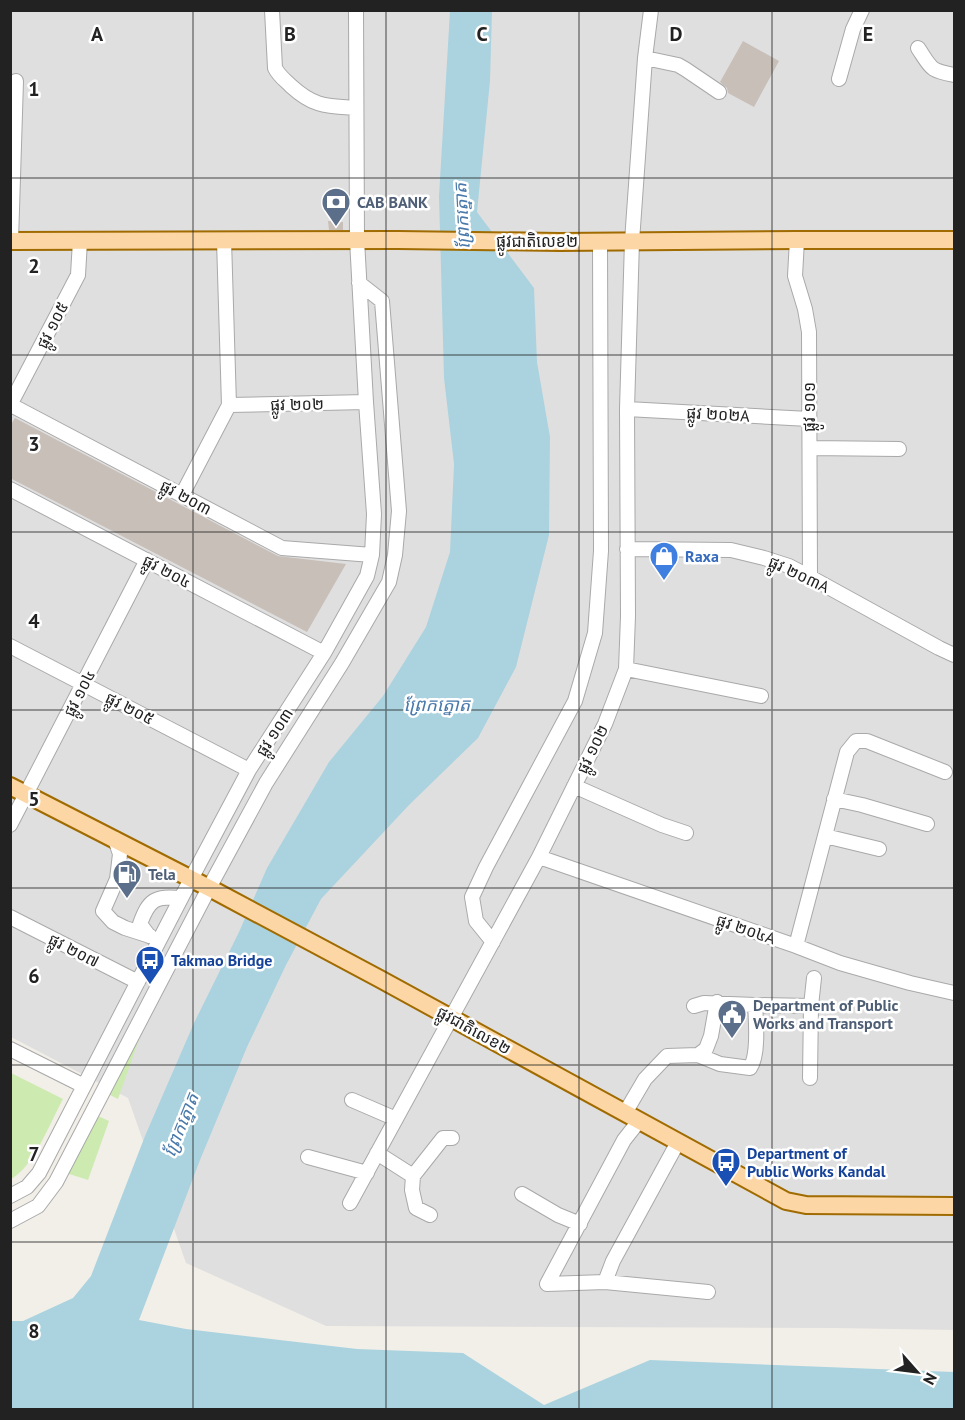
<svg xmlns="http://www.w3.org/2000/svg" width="965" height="1420" viewBox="0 0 965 1420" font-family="'PT Sans','Noto Sans Khmer',sans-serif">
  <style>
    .residential { fill: #e0dfdf }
    .grass { fill: #cdebb0 }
    .water { fill: #aad3df }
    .building { fill: #c7bfb8 }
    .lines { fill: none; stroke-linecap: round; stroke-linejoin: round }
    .minor-casing { stroke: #a9a9a9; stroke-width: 16 }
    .major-casing { stroke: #a06b00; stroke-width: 20 }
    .minor { stroke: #fff; stroke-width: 14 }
    .major { stroke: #fcd6a4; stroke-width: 16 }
    .grid { fill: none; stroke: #222; stroke-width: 1.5; stroke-opacity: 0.55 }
    .labels { text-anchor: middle; stroke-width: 5; stroke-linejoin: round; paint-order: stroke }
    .service-label { font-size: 16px; font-weight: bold; fill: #4e5e75; stroke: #fff; text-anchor: start }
    .street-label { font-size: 16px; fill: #222; stroke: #fff }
    .shop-label { font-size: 16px; font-weight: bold; fill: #366cbe; stroke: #fff; text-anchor: start }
    .transit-label { font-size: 16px; font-weight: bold; fill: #164399; stroke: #fff; text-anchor: start }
    .water-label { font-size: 18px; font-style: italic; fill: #4a7aab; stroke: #fff }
    .grid-label { font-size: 20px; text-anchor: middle; font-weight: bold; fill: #222; stroke: #fff; stroke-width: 5; stroke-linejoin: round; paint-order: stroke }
  </style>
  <rect width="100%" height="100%" fill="#f2efe9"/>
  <path class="residential" d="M10,11H954V1330L834,1328L326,1326L186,1263L128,1098L11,1037Z"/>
  <path class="grass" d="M146,1020L118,1099L108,1094Z
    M11,1073L63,1099C51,1121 33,1168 11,1179Z
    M96,1115L109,1121L88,1180L66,1173Z"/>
  <path class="water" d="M450,11H492L490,81L477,212L534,288L537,362L550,437L549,535L516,667L478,738L409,805L321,899L286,965L247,1047L200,1160L139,1320L186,1329L357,1349L463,1353L544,1405L650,1360L954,1372V1409L11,1410V1321H23L73,1298L91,1276L145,1136L194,1023L239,932L267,868L329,762L383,696L426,627L450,552L454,464L444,378L439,196Z"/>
  <path class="building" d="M743,41L779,61L754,107L728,93L727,88L720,82Z
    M328,221L343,222V230H329Z
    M15,418L278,556L346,564L307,632L10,478V426Z"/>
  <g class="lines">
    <g class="minor-casing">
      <path id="minor" d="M272,10L275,68C279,76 285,80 291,86C314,107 326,106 356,108
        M918,48C932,69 929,70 954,75
        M645,58L678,65L685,69L719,92
        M839,79L853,29L862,10
        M797,240L795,276L805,309L809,332L810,577
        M11,241L16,81
        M10,405L78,275L80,241
        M11,405L282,548L372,555
        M229,405L366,402
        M627,409L809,419
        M810,448L899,449
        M10,489L324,653
        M182,495L229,405L224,240
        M627,549L731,550L764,558L789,566L810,577L939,648L954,655
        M10,646L249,770
        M626,669L761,696
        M574,786L662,825L686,833
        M834,799L862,805L927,824
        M10,825L147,560
        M825,836L879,849
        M115,839L120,854L117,879L103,911L113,922L125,928L150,936
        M539,857L796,946L840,963L910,983L954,993
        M10,917L138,982
        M149,936L140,924C149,899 155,896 181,898
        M493,942L476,921L472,897L486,867L575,701L595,633L601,551L600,242
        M796,946L847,752L856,741H867L945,772
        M755,1005L811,1006
        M10,1049L84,1086
        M698,1055L706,1049L711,1036L717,1002
        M810,1078L811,1006L814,978
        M352,1100L396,1119
        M625,1113L645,1079L667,1056L698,1055L720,1064L750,1068C759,1055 756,1021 755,1005L704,1003L694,1006
        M639,1121L624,1140L547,1284L605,1282L708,1292
        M377,1153L413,1176L412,1190L416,1208L430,1215
        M308,1157L367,1173
        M413,1176L443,1138H452
        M522,1194L558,1215L580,1224
        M10,1196L27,1187L39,1173L191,879L249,770L324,653L367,576L372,555L374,514L366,402L357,240L356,10
        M350,1203L539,857L605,724L626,669L628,616L627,409L632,241L645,58L651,10
        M10,1221L38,1206L56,1182L209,888L266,783L342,663L389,582L395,555L399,511L382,301L359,283
        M605,1282L613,1261L678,1142"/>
    </g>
    <g class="major-casing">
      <path id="major" d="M10,241L398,240L560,242L797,240H954
        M10,786L217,892L380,979L786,1201L806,1205L954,1206"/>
    </g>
    <use href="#minor" class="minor"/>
    <use href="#major" class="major"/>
  </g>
  <path class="grid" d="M193,10V1410M386,10V1410M579,10V1410M772,10V1410M10,178H954M10,355H954M10,532H954M10,710H954M10,888H954M10,1065H954M10,1242H954"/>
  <defs>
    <g id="bank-pin" transform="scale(1.5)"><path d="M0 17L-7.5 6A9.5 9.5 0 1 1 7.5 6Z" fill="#5c6f8a" stroke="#fff"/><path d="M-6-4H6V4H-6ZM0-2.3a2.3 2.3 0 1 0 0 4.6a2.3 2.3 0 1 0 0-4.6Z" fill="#fff"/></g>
    <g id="shop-pin" transform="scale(1.5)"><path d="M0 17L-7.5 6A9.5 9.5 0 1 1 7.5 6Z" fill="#3f7fe0" stroke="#fff"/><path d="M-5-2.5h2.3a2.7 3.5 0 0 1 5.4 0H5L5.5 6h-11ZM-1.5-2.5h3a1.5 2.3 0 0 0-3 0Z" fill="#fff"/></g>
    <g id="fuel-pin" transform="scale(1.5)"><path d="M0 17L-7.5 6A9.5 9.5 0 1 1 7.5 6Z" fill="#5c6f8a" stroke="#fff"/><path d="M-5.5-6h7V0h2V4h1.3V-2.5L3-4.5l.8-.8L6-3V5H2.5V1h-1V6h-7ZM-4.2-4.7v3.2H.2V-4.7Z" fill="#fff"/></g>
    <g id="bus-pin" transform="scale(1.5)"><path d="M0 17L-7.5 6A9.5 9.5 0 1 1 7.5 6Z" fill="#1a4fb4" stroke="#fff"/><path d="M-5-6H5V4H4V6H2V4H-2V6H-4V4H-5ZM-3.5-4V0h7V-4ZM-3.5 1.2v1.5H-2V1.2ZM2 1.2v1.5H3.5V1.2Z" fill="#fff"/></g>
    <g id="civic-pin" transform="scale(1.5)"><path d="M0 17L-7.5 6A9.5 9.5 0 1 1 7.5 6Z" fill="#5c6f8a" stroke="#fff"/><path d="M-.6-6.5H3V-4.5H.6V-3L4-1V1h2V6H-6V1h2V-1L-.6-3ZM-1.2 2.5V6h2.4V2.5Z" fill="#fff"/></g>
  </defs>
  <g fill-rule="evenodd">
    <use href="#bank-pin" x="336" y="202"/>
    <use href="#shop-pin" x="664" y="556"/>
    <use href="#fuel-pin" x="127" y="874"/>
    <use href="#bus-pin" x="150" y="960"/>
    <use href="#civic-pin" x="732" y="1014"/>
    <use href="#bus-pin" x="726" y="1162"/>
  </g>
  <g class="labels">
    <g class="service-label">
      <text x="357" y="208">CAB BANK</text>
      <text x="148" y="880">Tela</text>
      <text x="753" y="1011">Department of Public<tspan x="753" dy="18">Works and Transport</tspan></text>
    </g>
    <g class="street-label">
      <text x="537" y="247">ផ្លូវជាតិលេខ២</text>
      <text transform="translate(52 325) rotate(-63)" y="6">ផ្លូវ ១០៥</text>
      <text transform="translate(297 404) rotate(-1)" y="6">ផ្លូវ ២០២</text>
      <text transform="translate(809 407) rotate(-90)" y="6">ផ្លូវ ១០១</text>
      <text transform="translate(718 414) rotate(3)" y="6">ផ្លូវ ២០២A</text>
      <text transform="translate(186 497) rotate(28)" y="6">ផ្លូវ ២០៣</text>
      <text transform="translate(167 571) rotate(28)" y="6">ផ្លូវ ២០៤</text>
      <text transform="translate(799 574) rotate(25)" y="6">ផ្លូវ ២០៣A</text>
      <text transform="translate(79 693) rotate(-63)" y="6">ផ្លូវ ១០៤</text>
      <text transform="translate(130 708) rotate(27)" y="6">ផ្លូវ ២០៥</text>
      <text transform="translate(274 732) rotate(-57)" y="6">ផ្លូវ ១០៣</text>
      <text transform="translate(592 749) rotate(-64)" y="6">ផ្លូវ ១០២</text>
      <text transform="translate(746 929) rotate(19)" y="6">ផ្លូវ ២០៤A</text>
      <text transform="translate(74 950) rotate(27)" y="6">ផ្លូវ ២០៧</text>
      <text transform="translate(474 1030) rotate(29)" y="6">ផ្លូវជាតិលេខ២</text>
    </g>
    <g class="shop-label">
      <text x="685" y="562">Raxa</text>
    </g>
    <g class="transit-label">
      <text x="171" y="966">Takmao Bridge</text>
      <text x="747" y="1159">Department of<tspan x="747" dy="18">Public Works Kandal</tspan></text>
    </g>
    <g class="water-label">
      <text transform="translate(462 216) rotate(-93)" y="6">ព្រែកត្នោត</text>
      <text x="437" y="711">ព្រែកត្នោត</text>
      <text transform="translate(181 1125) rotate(-68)" y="6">ព្រែកត្នោត</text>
    </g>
  </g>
  <g class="grid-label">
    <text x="97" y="41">A</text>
    <text x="290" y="41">B</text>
    <text x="482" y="41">C</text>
    <text x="676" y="41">D</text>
    <text x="868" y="41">E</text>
    <text x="34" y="96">1</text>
    <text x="34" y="273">2</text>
    <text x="34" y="451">3</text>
    <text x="34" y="628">4</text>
    <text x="34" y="806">5</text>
    <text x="34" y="983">6</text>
    <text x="34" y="1161">7</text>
    <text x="34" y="1338">8</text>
  </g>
  <rect width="965" height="1420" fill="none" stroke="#222222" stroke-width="24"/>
  <g transform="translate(917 1372) rotate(118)" stroke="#ffffff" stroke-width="4.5" paint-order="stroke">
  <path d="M0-4.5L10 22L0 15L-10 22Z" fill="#222222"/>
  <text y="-9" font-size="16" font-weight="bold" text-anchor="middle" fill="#222222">N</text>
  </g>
</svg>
